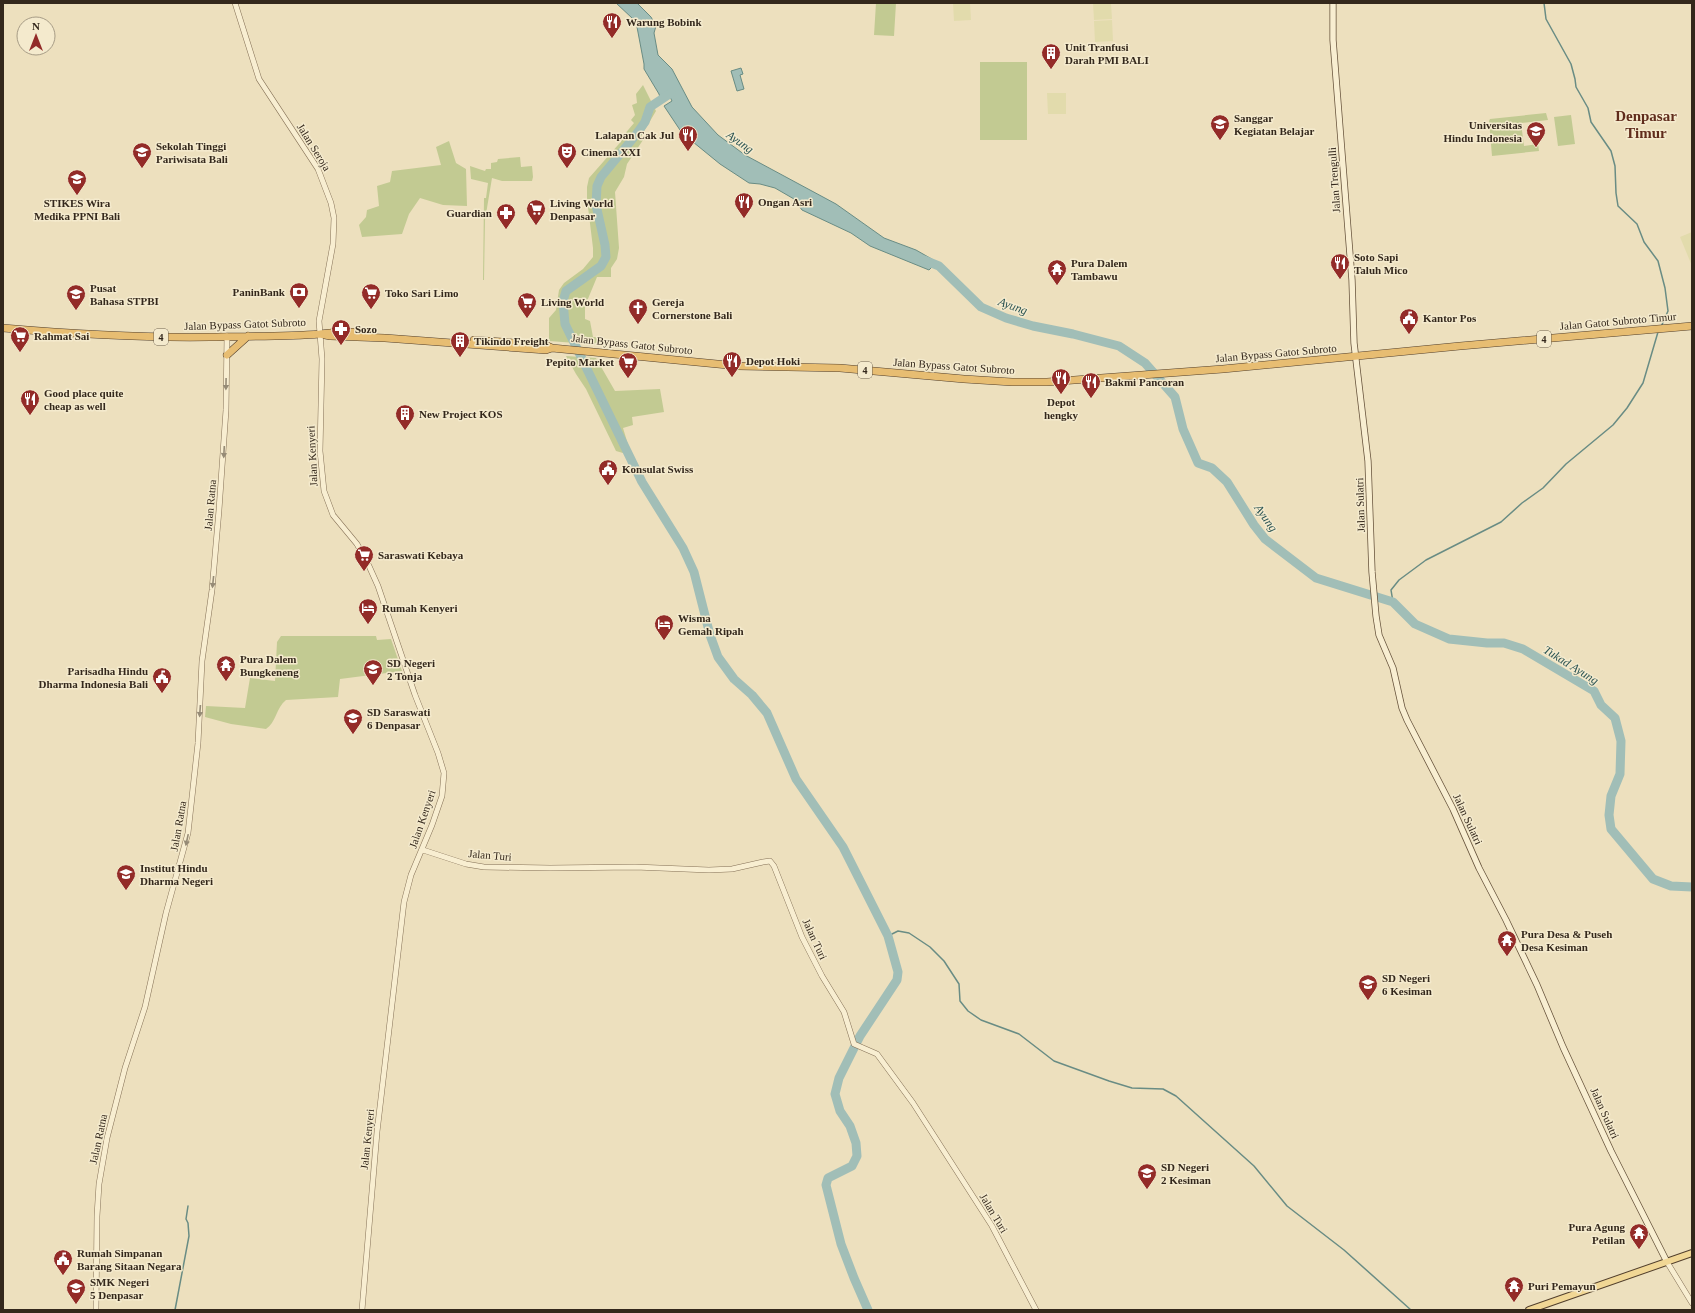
<svg xmlns="http://www.w3.org/2000/svg" width="1695" height="1313" viewBox="0 0 1695 1313" font-family="Georgia,serif">
  <style>
    .farmland { fill: #e2dbac }
    .green { fill: #c2ca92 }
    .water { fill: #a1beb7; stroke: #698c84 }
    .lines { fill: none; stroke-linecap: round; stroke-linejoin: round }
    .stream { stroke: #698c84; stroke-width: 1.5 }
    .river { stroke: #a1beb7; stroke-width: 9 }
    .tertiary-casing { stroke: #857157; stroke-width: 6 }
    .secondary-casing { stroke: #66523b; stroke-width: 7 }
    .primary-casing { stroke: #523f2c; stroke-width: 8 }
    .trunk-casing { stroke: #523f2c; stroke-width: 8 }
    .tertiary { stroke: #f8eed1; stroke-width: 5 }
    .secondary { stroke: #f8eed1; stroke-width: 5.5 }
    .primary { stroke: #f1d795; stroke-width: 6 }
    .trunk { stroke: #e7bd72; stroke-width: 7 }
    .oneway { fill: #968b76 }
    .labels { text-anchor: middle; stroke-width: 3; stroke-linejoin: round; paint-order: stroke }
    .shield { fill: #f4eacd; stroke: #6e6251; stroke-width: 1 }
    .shield-label { font-size: 10px; font-weight: bold; fill: #34281c }
    .poi-label { font-size: 11px; font-weight: bold; fill: #34281c; stroke: #f4eacd; text-anchor: start }
    .street-label { font-size: 11px; fill: #34281c; stroke: #f4eacd }
    .water-label { font-size: 12px; font-style: italic; fill: #2b5453; stroke: #f4eacd }
    .district-label { font-size: 15px; font-weight: bold; fill: #602c1c; stroke: #f4eacd }
  </style>
  <rect width="100%" height="100%" fill="#ede0be"/>
  <path class="farmland" d="M953,3H970L971,20L954,21Z
    M1093,3H1111L1112,19L1094,20Z
    M1112,20L1113,41L1095,42L1094,21Z
    M1047,93H1066V114H1048Z
    M1692,232V266L1680,237Z"/>
  <path class="green" d="M876,3H896L894,36L874,35Z
    M980,62H1027V140H980Z
    M643,85L656,111L640,138L643,140L627,164L624,177L615,192L619,248L617,259L611,268V277H597L585,306V319L590,321L593,337H602V345L549,341V318L556,310L559,290L564,283L583,269L593,257V248L587,199V187L589,178L625,137L623,136L634,123L631,120L635,115L632,105L637,103L636,94Z
    M1546,113L1548,120L1521,123L1524,146L1538,144L1539,151L1492,156L1489,121L1490,119Z
    M1571,115L1575,144L1558,146L1554,117Z
    M449,141L456,163L466,169L467,206L443,205L420,198L409,214L402,234L362,237L359,225L366,217L367,210L379,206L377,186L390,182L392,171L441,165L436,147Z
    M520,157L521,167L532,166L533,177L532,181H502L492,178L485,220L484,280H483L484,198H486L488,183L471,179L470,166L485,171L486,169H491V163L497,162L498,159Z
    M566,356L596,358L615,391L660,389L664,412L632,417L633,425L623,428L630,451L623,453L616,451L586,389L576,374Z
    M281,636H376L377,640L391,639L402,671L340,679L338,697L286,700C276,708 276,723 266,729L231,724L205,717L206,706L245,708L250,678L275,681L277,642Z"/>
  <path class="water" d="M616,3H637L651,17L656,26L654,33L658,55L672,69L692,107L718,135L745,155L836,204L884,238L916,250L937,262L929,270L870,246L851,233L802,210L794,199L775,188L760,184L749,183L720,164L682,133L664,106L672,101L670,97L661,101L659,94L644,69V64L637,27L632,18Z
    M741,68L743,74L740,75L744,89L737,91L731,71Z"/>
  <g class="lines">
    <path class="stream" d="M1544,3L1546,19L1571,64L1575,79L1576,87L1588,108L1591,122L1611,151L1615,166L1616,193L1618,206L1637,224L1644,242L1658,261L1665,288L1668,311L1661,327
      M1393,602L1391,590L1399,580L1426,560L1501,522L1522,503L1543,488L1566,464L1613,425L1627,408L1643,383L1658,332
      M888,936L898,931L909,933L930,947L944,961L959,984L960,1001L968,1011L981,1020L1019,1034L1054,1061L1109,1081L1132,1088L1163,1089L1176,1096L1254,1166L1287,1206L1344,1250L1411,1310
      M175,1310L189,1236L188,1223L186,1219L188,1206"/>
    <path class="river" d="M671,93L650,107L645,122L635,136L601,177L597,186L596,205L605,245L606,257L601,266L566,291L563,301L565,324L642,482L683,548L694,572L710,635L718,657L734,679L752,695L767,713L796,779L843,847L888,936L898,972L897,980L860,1036L839,1078L835,1094L840,1111L850,1126L856,1143L857,1156L852,1166L828,1178L826,1185L841,1244L854,1278L868,1310
      M924,260L939,266L981,307L1006,318L1033,326L1073,334L1119,346L1145,363L1175,397L1183,429L1198,463L1212,468L1227,482L1254,525L1265,539L1316,578L1393,602L1415,624L1449,639L1487,643H1504L1523,649L1594,691L1601,705L1615,718L1621,741L1620,774L1611,796L1609,815L1611,829L1653,879L1671,886L1692,887"/>
    <g class="tertiary-casing">
      <path id="tertiary" d="M235,3L259,79L318,169L331,203L334,218L333,244L319,321L322,359L320,451L324,491L333,515L357,544L369,566L378,586L415,695L438,753L444,773L442,796L432,825L411,875L404,902L377,1132L362,1310
        M423,850L466,864L484,867L550,868L635,867L709,870L732,869L763,862L770,861L774,866L802,937L822,976L844,1012L854,1044L877,1054L913,1103L992,1226L1036,1310
        M1667,1262L1692,1303
        M96,1310L97,1216L99,1184L107,1138L125,1068L145,1007L166,913L188,833L198,743L202,661L212,590L219,510L226,410L227,336"/>
    </g>
    <g class="secondary-casing">
      <path id="secondary" d="M1333,3V40L1352,280L1354,343L1368,461L1372,572L1376,616L1379,635L1393,668L1402,708L1407,720L1453,809L1479,868L1506,920L1537,985L1563,1047L1611,1151L1667,1262"/>
    </g>
    <g class="primary-casing">
      <path id="primary" d="M1529,1310L1692,1253"/>
    </g>
    <g class="trunk-casing">
      <path id="trunk" d="M3,328C72,334 141,338 210,337C246,336 284,337 320,334C332,332 344,332 356,332
        M320,334L330,336L385,338L546,350L552,348L738,366L840,368L964,379L1012,382H1047L1223,369L1460,346L1692,326
        M474,340L545,345L552,348
        M227,355L248,336"/>
    </g>
    <use href="#tertiary" class="tertiary"/>
    <use href="#secondary" class="secondary"/>
    <use href="#primary" class="primary"/>
    <use href="#trunk" class="trunk"/>
  </g>
  <defs><path id="oneway-solid" d="M-6-.8H1V-3.2L6.5 0L1 3.2V.8H-6Z"/></defs>
  <g class="oneway">
    <use href="#oneway-solid" transform="translate(226 384) rotate(91)"/>
    <use href="#oneway-solid" transform="translate(224 452) rotate(93)"/>
    <use href="#oneway-solid" transform="translate(213 582) rotate(96)"/>
    <use href="#oneway-solid" transform="translate(200 711) rotate(94)"/>
    <use href="#oneway-solid" transform="translate(187 840) rotate(102)"/>
  </g>
  <defs>
    <g id="restaurant-pin" transform="scale(1)"><path d="M0 17L-7.5 6A9.5 9.5 0 1 1 7.5 6Z" fill="#932b28" stroke="#f4eacd"/><path d="M-5-6h1v4h1v-4h1v4h1v-4h1v5L-1.5 .5V6h-2V.5L-5-1ZM5-6V6H3V1.5H1.5Q1.5-4 5-6Z" fill="#fff"/></g>
    <g id="building-pin" transform="scale(1)"><path d="M0 17L-7.5 6A9.5 9.5 0 1 1 7.5 6Z" fill="#932b28" stroke="#f4eacd"/><path d="M-4-6H4V6H1V3H-1V6H-4ZM-2.5-4.3h1.7v1.8h-1.7ZM.8-4.3h1.7v1.8H.8ZM-2.5-1h1.7V.8h-1.7ZM.8-1h1.7V.8H.8Z" fill="#fff"/></g>
    <g id="school-pin" transform="scale(1)"><path d="M0 17L-7.5 6A9.5 9.5 0 1 1 7.5 6Z" fill="#932b28" stroke="#f4eacd"/><path d="M0-5L7-2L0 1L-7-2ZM-4 1L0 2.5L4 1V4Q0 6-4 4Z" fill="#fff"/></g>
    <g id="university-pin" transform="scale(1)"><path d="M0 17L-7.5 6A9.5 9.5 0 1 1 7.5 6Z" fill="#932b28" stroke="#f4eacd"/><path d="M0-5L7-2L0 1L-7-2ZM-4 1L0 2.5L4 1V4Q0 6-4 4Z" fill="#fff"/></g>
    <g id="theatre-pin" transform="scale(1)"><path d="M0 17L-7.5 6A9.5 9.5 0 1 1 7.5 6Z" fill="#932b28" stroke="#f4eacd"/><path d="M-5-5.5Q0-4 5-5.5V0Q5 5 0 6Q-5 5-5 0ZM-3.3-2.5H-1v1.5H-3.3ZM1-2.5H3.3v1.5H1ZM-2.8 1Q0 5.5 2.8 1Z" fill="#fff"/></g>
    <g id="supermarket-pin" transform="scale(1)"><path d="M0 17L-7.5 6A9.5 9.5 0 1 1 7.5 6Z" fill="#932b28" stroke="#f4eacd"/><path d="M-6-5.5h2.5l.6 2H6L4.5 2H-2.5L-4.4-4H-6ZM-1.5 3.2a1.3 1.3 0 1 0 .1 0ZM3 3.2a1.3 1.3 0 1 0 .1 0Z" fill="#fff"/></g>
    <g id="pharmacy-pin" transform="scale(1)"><path d="M0 17L-7.5 6A9.5 9.5 0 1 1 7.5 6Z" fill="#932b28" stroke="#f4eacd"/><path d="M-2-6h4v4h4v4h-4v4h-4v-4h-4v-4h4Z" fill="#fff"/></g>
    <g id="temple-pin" transform="scale(1)"><path d="M0 17L-7.5 6A9.5 9.5 0 1 1 7.5 6Z" fill="#932b28" stroke="#f4eacd"/><path d="M0-6L5-2H3V0L6.5 2.5H4V6H1.5V3h-3V6H-4V2.5H-6.5L-3 0V-2H-5Z" fill="#fff"/></g>
    <g id="bank-pin" transform="scale(1)"><path d="M0 17L-7.5 6A9.5 9.5 0 1 1 7.5 6Z" fill="#932b28" stroke="#f4eacd"/><path d="M-6-4H6V4H-6ZM0-2.3a2.3 2.3 0 1 0 0 4.6a2.3 2.3 0 1 0 0-4.6Z" fill="#fff"/></g>
    <g id="church-pin" transform="scale(1)"><path d="M0 17L-7.5 6A9.5 9.5 0 1 1 7.5 6Z" fill="#932b28" stroke="#f4eacd"/><path d="M-1.2-6h2.4v3.5h3.3v2.4h-3.3V6h-2.4V-.1h-3.3v-2.4h3.3Z" fill="#fff"/></g>
    <g id="civic-pin" transform="scale(1)"><path d="M0 17L-7.5 6A9.5 9.5 0 1 1 7.5 6Z" fill="#932b28" stroke="#f4eacd"/><path d="M-.6-6.5H3V-4.5H.6V-3L4-1V1h2V6H-6V1h2V-1L-.6-3ZM-1.2 2.5V6h2.4V2.5Z" fill="#fff"/></g>
    <g id="hotel-pin" transform="scale(1)"><path d="M0 17L-7.5 6A9.5 9.5 0 1 1 7.5 6Z" fill="#932b28" stroke="#f4eacd"/><path d="M-6-4.5h1.5V1H6V5H4.5V3h-9V5H-6ZM-4 0a1.8 1.8 0 1 1 3.6 0ZM.5 0V-2.5h3Q6-2.5 6 0Z" fill="#fff"/></g>
  </defs>
  <g fill-rule="evenodd">
    <use href="#restaurant-pin" x="612" y="22"/>
    <use href="#building-pin" x="1051" y="53"/>
    <use href="#school-pin" x="1220" y="124"/>
    <use href="#university-pin" x="1536" y="131"/>
    <use href="#restaurant-pin" x="688" y="135"/>
    <use href="#university-pin" x="142" y="152"/>
    <use href="#theatre-pin" x="567" y="152"/>
    <use href="#university-pin" x="77" y="179"/>
    <use href="#restaurant-pin" x="744" y="202"/>
    <use href="#supermarket-pin" x="536" y="209"/>
    <use href="#pharmacy-pin" x="506" y="213"/>
    <use href="#restaurant-pin" x="1340" y="263"/>
    <use href="#temple-pin" x="1057" y="269"/>
    <use href="#bank-pin" x="299" y="292"/>
    <use href="#supermarket-pin" x="371" y="293"/>
    <use href="#school-pin" x="76" y="294"/>
    <use href="#supermarket-pin" x="527" y="302"/>
    <use href="#church-pin" x="638" y="308"/>
    <use href="#civic-pin" x="1409" y="318"/>
    <use href="#pharmacy-pin" x="341" y="329"/>
    <use href="#supermarket-pin" x="20" y="336"/>
    <use href="#building-pin" x="460" y="341"/>
    <use href="#restaurant-pin" x="732" y="361"/>
    <use href="#supermarket-pin" x="628" y="362"/>
    <use href="#restaurant-pin" x="1061" y="378"/>
    <use href="#restaurant-pin" x="1091" y="382"/>
    <use href="#restaurant-pin" x="30" y="399"/>
    <use href="#building-pin" x="405" y="414"/>
    <use href="#civic-pin" x="608" y="469"/>
    <use href="#supermarket-pin" x="364" y="555"/>
    <use href="#hotel-pin" x="368" y="608"/>
    <use href="#hotel-pin" x="664" y="624"/>
    <use href="#temple-pin" x="226" y="665"/>
    <use href="#school-pin" x="373" y="669"/>
    <use href="#civic-pin" x="162" y="677"/>
    <use href="#school-pin" x="353" y="718"/>
    <use href="#university-pin" x="126" y="874"/>
    <use href="#temple-pin" x="1507" y="940"/>
    <use href="#school-pin" x="1368" y="984"/>
    <use href="#school-pin" x="1147" y="1173"/>
    <use href="#temple-pin" x="1639" y="1233"/>
    <use href="#civic-pin" x="63" y="1259"/>
    <use href="#temple-pin" x="1514" y="1286"/>
    <use href="#school-pin" x="76" y="1288"/>
  </g>
  <g class="labels">
    <g class="shield">
      <rect x="154" y="329" width="14" height="16" rx="3"/>
      <rect x="1537" y="331" width="14" height="16" rx="3"/>
      <rect x="858" y="362" width="14" height="16" rx="3"/>
    </g>
    <g class="shield-label">
      <text x="161" y="341">4</text>
      <text x="1544" y="343">4</text>
      <text x="865" y="374">4</text>
    </g>
    <g class="poi-label">
      <text x="626" y="26">Warung Bobink</text>
      <text x="1065" y="51">Unit Tranfusi<tspan x="1065" dy="13">Darah PMI BALI</tspan></text>
      <text x="1234" y="122">Sanggar<tspan x="1234" dy="13">Kegiatan Belajar</tspan></text>
      <text x="1522" y="129" text-anchor="end">Universitas<tspan x="1522" dy="13">Hindu Indonesia</tspan></text>
      <text x="674" y="139" text-anchor="end">Lalapan Cak Jul</text>
      <text x="156" y="150">Sekolah Tinggi<tspan x="156" dy="13">Pariwisata Bali</tspan></text>
      <text x="581" y="156">Cinema XXI</text>
      <text x="758" y="206">Ongan Asri</text>
      <text x="77" y="207" text-anchor="middle">STIKES Wira<tspan x="77" dy="13">Medika PPNI Bali</tspan></text>
      <text x="550" y="207">Living World<tspan x="550" dy="13">Denpasar</tspan></text>
      <text x="492" y="217" text-anchor="end">Guardian</text>
      <text x="1354" y="261">Soto Sapi<tspan x="1354" dy="13">Taluh Mico</tspan></text>
      <text x="1071" y="267">Pura Dalem<tspan x="1071" dy="13">Tambawu</tspan></text>
      <text x="90" y="292">Pusat<tspan x="90" dy="13">Bahasa STPBI</tspan></text>
      <text x="285" y="296" text-anchor="end">PaninBank</text>
      <text x="385" y="297">Toko Sari Limo</text>
      <text x="541" y="306">Living World</text>
      <text x="652" y="306">Gereja<tspan x="652" dy="13">Cornerstone Bali</tspan></text>
      <text x="1423" y="322">Kantor Pos</text>
      <text x="355" y="333">Sozo</text>
      <text x="34" y="340">Rahmat Sai</text>
      <text x="474" y="345">Tikindo Freight</text>
      <text x="746" y="365">Depot Hoki</text>
      <text x="614" y="366" text-anchor="end">Pepito Market</text>
      <text x="1105" y="386">Bakmi Pancoran</text>
      <text x="44" y="397">Good place quite<tspan x="44" dy="13">cheap as well</tspan></text>
      <text x="1061" y="406" text-anchor="middle">Depot<tspan x="1061" dy="13">hengky</tspan></text>
      <text x="419" y="418">New Project KOS</text>
      <text x="622" y="473">Konsulat Swiss</text>
      <text x="378" y="559">Saraswati Kebaya</text>
      <text x="382" y="612">Rumah Kenyeri</text>
      <text x="678" y="622">Wisma<tspan x="678" dy="13">Gemah Ripah</tspan></text>
      <text x="240" y="663">Pura Dalem<tspan x="240" dy="13">Bungkeneng</tspan></text>
      <text x="387" y="667">SD Negeri<tspan x="387" dy="13">2 Tonja</tspan></text>
      <text x="148" y="675" text-anchor="end">Parisadha Hindu<tspan x="148" dy="13">Dharma Indonesia Bali</tspan></text>
      <text x="367" y="716">SD Saraswati<tspan x="367" dy="13">6 Denpasar</tspan></text>
      <text x="140" y="872">Institut Hindu<tspan x="140" dy="13">Dharma Negeri</tspan></text>
      <text x="1521" y="938">Pura Desa &amp; Puseh<tspan x="1521" dy="13">Desa Kesiman</tspan></text>
      <text x="1382" y="982">SD Negeri<tspan x="1382" dy="13">6 Kesiman</tspan></text>
      <text x="1161" y="1171">SD Negeri<tspan x="1161" dy="13">2 Kesiman</tspan></text>
      <text x="1625" y="1231" text-anchor="end">Pura Agung<tspan x="1625" dy="13">Petilan</tspan></text>
      <text x="77" y="1257">Rumah Simpanan<tspan x="77" dy="13">Barang Sitaan Negara</tspan></text>
      <text x="90" y="1286">SMK Negeri<tspan x="90" dy="13">5 Denpasar</tspan></text>
      <text x="1528" y="1290">Puri Pemayun</text>
    </g>
    <g class="street-label">
      <text transform="translate(314 147) rotate(58)" y="4">Jalan Seroja</text>
      <text transform="translate(1334 180) rotate(-94)" y="4">Jalan Trengulli</text>
      <text transform="translate(1618 321) rotate(-5)" y="4">Jalan Gatot Subroto Timur</text>
      <text transform="translate(245 324) rotate(-2)" y="4">Jalan Bypass Gatot Subroto</text>
      <text transform="translate(632 344) rotate(6)" y="4">Jalan Bypass Gatot Subroto</text>
      <text transform="translate(1276 353) rotate(-5)" y="4">Jalan Bypass Gatot Subroto</text>
      <text transform="translate(954 366) rotate(4)" y="4">Jalan Bypass Gatot Subroto</text>
      <text transform="translate(312 456) rotate(-93)" y="4">Jalan Kenyeri</text>
      <text transform="translate(210 505) rotate(-85)" y="4">Jalan Ratna</text>
      <text transform="translate(1360 505) rotate(-92)" y="4">Jalan Sulatri</text>
      <text transform="translate(422 819) rotate(-71)" y="4">Jalan Kenyeri</text>
      <text transform="translate(1468 819) rotate(65)" y="4">Jalan Sulatri</text>
      <text transform="translate(178 826) rotate(-80)" y="4">Jalan Ratna</text>
      <text transform="translate(490 855) rotate(5)" y="4">Jalan Turi</text>
      <text transform="translate(815 939) rotate(65)" y="4">Jalan Turi</text>
      <text transform="translate(1605 1113) rotate(66)" y="4">Jalan Sulatri</text>
      <text transform="translate(98 1139) rotate(-78)" y="4">Jalan Ratna</text>
      <text transform="translate(367 1139) rotate(-84)" y="4">Jalan Kenyeri</text>
      <text transform="translate(994 1213) rotate(59)" y="4">Jalan Turi</text>
    </g>
    <g class="water-label">
      <text transform="translate(740 142) rotate(35)" y="4">Ayung</text>
      <text transform="translate(1013 306) rotate(20)" y="4">Ayung</text>
      <text transform="translate(1266 518) rotate(55)" y="4">Ayung</text>
      <text transform="translate(1571 665) rotate(32)" y="4">Tukad Ayung</text>
    </g>
    <g class="district-label">
      <text x="1646" y="121">Denpasar<tspan x="1646" dy="17">Timur</tspan></text>
    </g>
  </g>
  <rect width="1695" height="1313" fill="none" stroke="#34281c" stroke-width="8"/>
  <g transform="translate(36 36)"><circle r="19" fill="#f4eacd" stroke="#a79c86"/>
  <path d="M0-3L7 15L0 10L-7 15Z" fill="#932b28"/>
  <text y="-6" font-size="11" font-weight="bold" text-anchor="middle" fill="#34281c">N</text>
  </g>
</svg>
